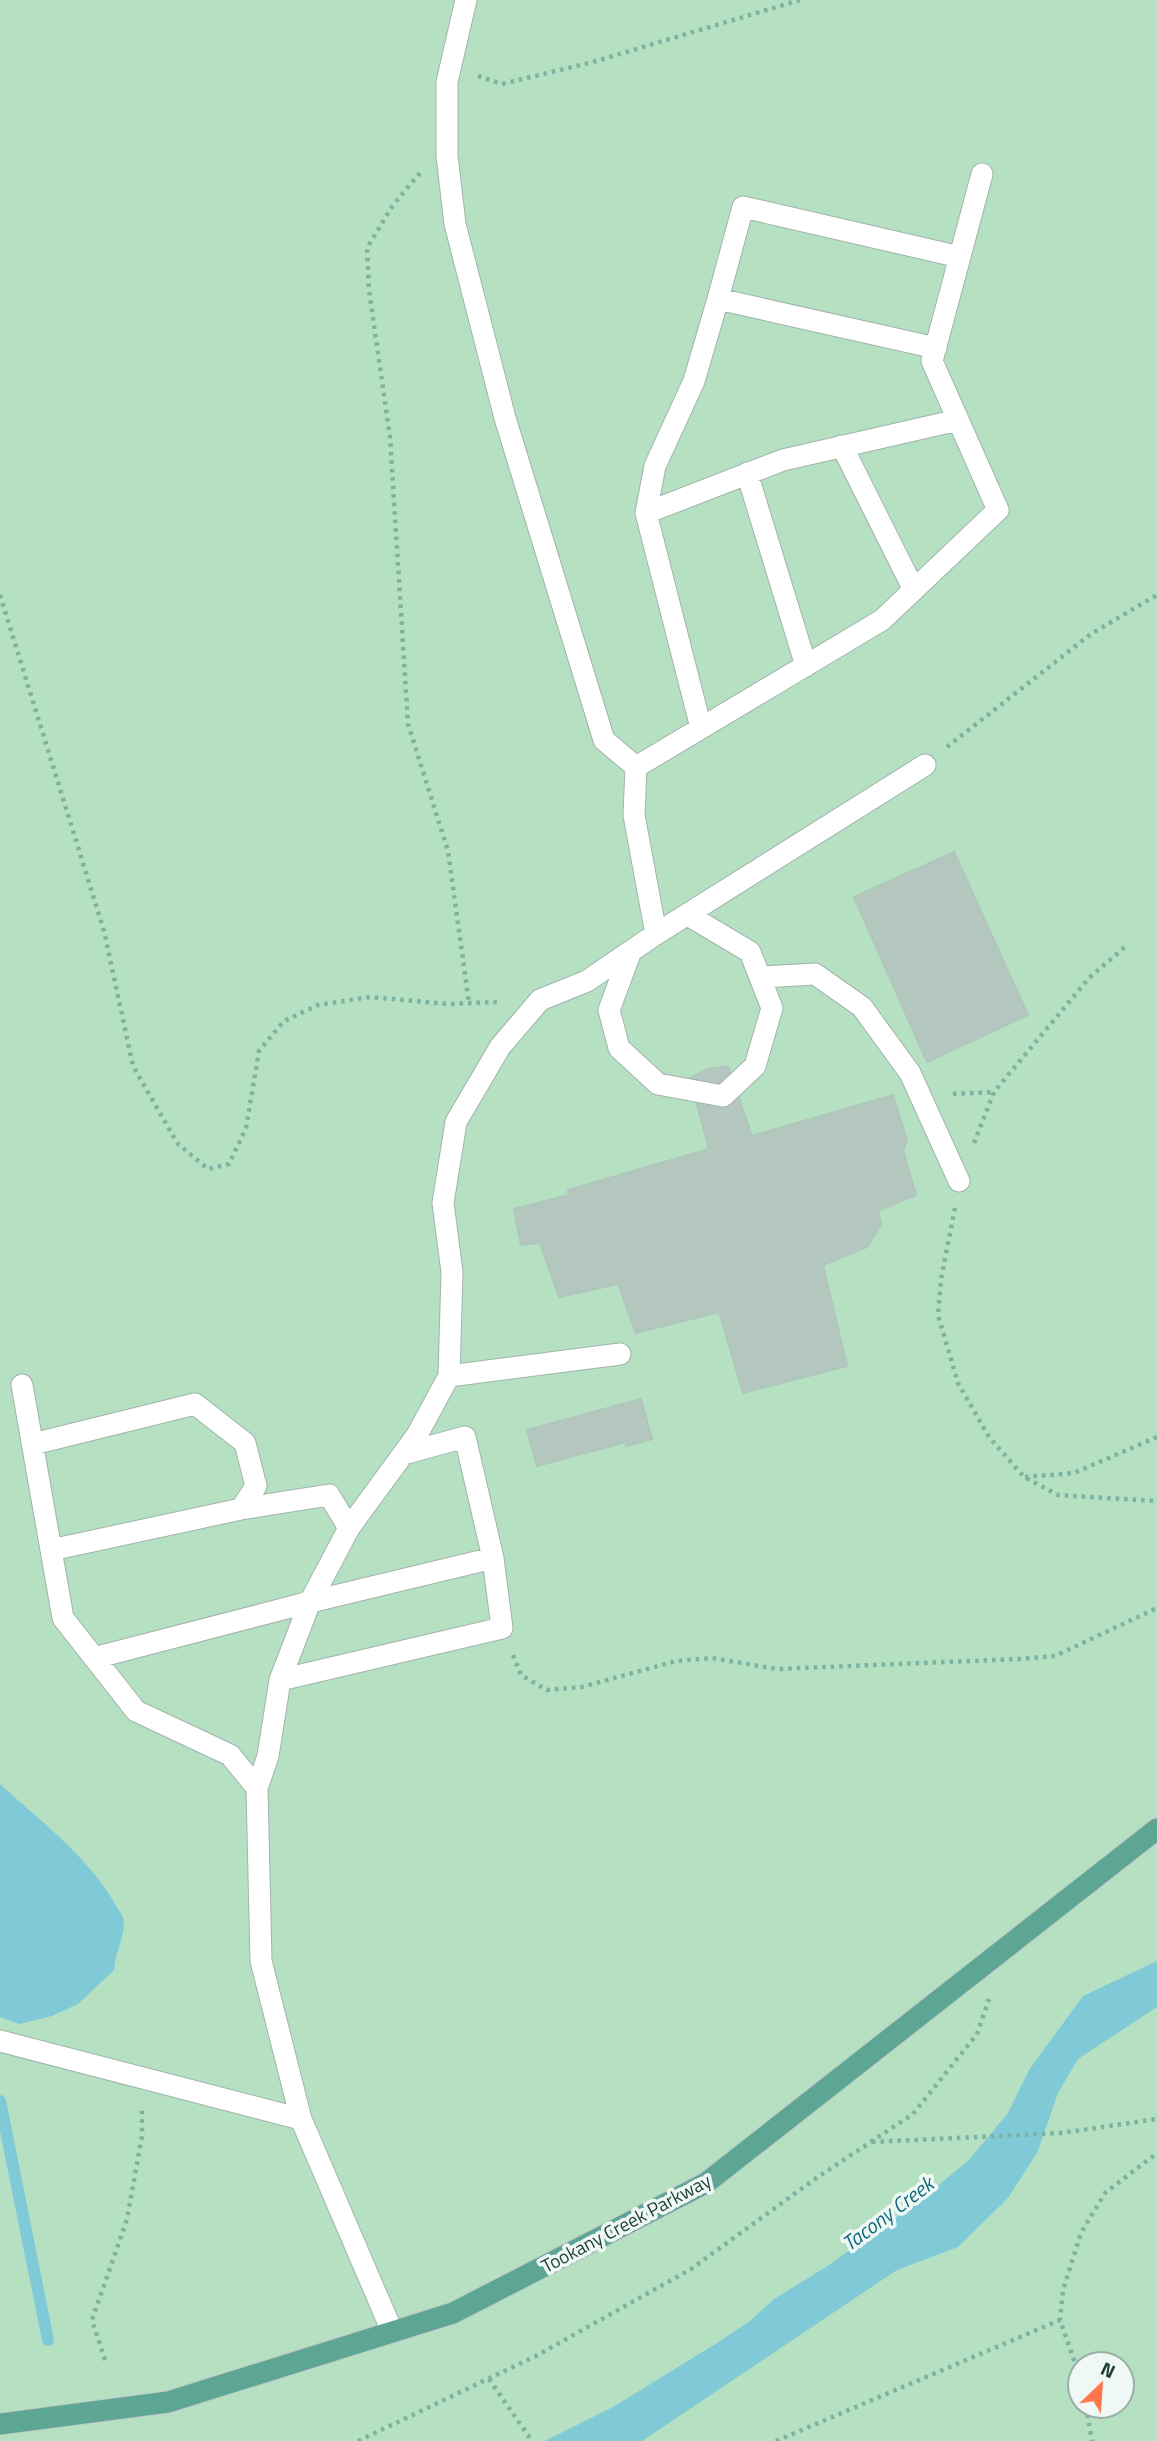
<svg xmlns="http://www.w3.org/2000/svg" width="1157" height="2441" viewBox="0 0 1157 2441" font-family="'Titillium Web',sans-serif">
  <style>
    .green { fill: #b5e0c1; fill-rule: evenodd }
    .water { fill: #80cad8 }
    .lines { fill: none; stroke-linecap: round; stroke-linejoin: round }
    .stream { stroke: #80cad8; stroke-width: 12 }
    .building { fill: #b4c7bf; stroke: #b0c6bd; stroke-width: 2 }
    .minor-casing { stroke: #a1b4ad; stroke-width: 23 }
    .major-casing { stroke: #c0c9c6; stroke-width: 23 }
    .path { stroke: #7bb3a2; stroke-width: 4.5; stroke-dasharray: 3.5 5; stroke-linecap: butt }
    .minor { stroke: #fff; stroke-width: 21 }
    .major { stroke: #5ea694; stroke-width: 21 }
    .labels { text-anchor: middle; stroke-width: 7; stroke-linejoin: round; paint-order: stroke }
    .street-label { font-size: 19px; fill: #1e3e35; stroke: #eff8f4 }
    .water-label { font-size: 21px; font-style: italic; fill: #126d80; stroke: #eff8f4 }
  </style>
  <rect width="100%" height="100%" fill="#dfece6"/>
  <path class="green" d="M0,0H1157V2441H0ZM1080,2364H1122V2406H1080Z"/>
  <path class="water" d="M0,1784C40,1821 83,1852 112,1899C115,1905 121,1912 123,1918C127,1933 115,1952 114,1970L78,2004L52,2016L19,2024L0,2017Z
    M1157,1961V2007L1078,2059L1058,2093L1037,2153L1008,2198L958,2247L897,2270L642,2441H545L613,2407L717,2343L750,2321L774,2299L826,2267L924,2197L969,2160L1008,2113L1029,2070L1083,1996Z"/>
  <g class="lines">
    <path class="stream" d="M0,2101L48,2340"/>
  </g>
  <path class="building" d="M954,852L1028,1015L927,1062L854,897Z
    M728,1066L752,1136L893,1095L907,1141L903,1150L916,1195L878,1211L881,1225L867,1247L823,1265L847,1366L743,1393L719,1312L636,1333L618,1284L559,1297L540,1243L521,1245L514,1209L569,1195L568,1190L709,1149L690,1078L708,1069Z
    M641,1399L652,1439L626,1446V1442L537,1466L527,1430Z"/>
  <g class="lines">
    <g class="minor-casing">
      <path id="minor" d="M466,0L447,82V156L455,224L505,418L604,740L636,767
        M936,348L718,299L743,207L960,257
        M842,446L914,590
        M747,473L806,666
        M646,513L783,460L958,420
        M701,728L646,513L655,466L694,381L718,299
        M656,934L925,765
        M631,951L609,1010L619,1048L658,1084L723,1096L755,1066L772,1008L750,952L688,915
        M760,977L815,974L862,1007L910,1073L959,1181
        M449,1376L620,1354
        M22,1385L63,1618L136,1711L230,1755L257,1788L261,1961L301,2119L392,2331
        M33,1444L195,1404L245,1443L256,1486L241,1509L51,1550
        M349,1528L417,1435L449,1376L452,1272L443,1203L456,1122L500,1047L540,1000L587,981L656,934L634,815L636,767L882,620L998,510L932,361L982,174
        M94,1658L310,1602L349,1528L329,1495L241,1509
        M280,1680L502,1628L493,1558L465,1437L403,1454
        M257,1788L268,1756L280,1680L310,1602L493,1558
        M0,2041L301,2119"/>
    </g>
    <g class="major-casing">
      <path id="major" d="M0,2424L168,2402L453,2313L706,2183L1157,1829"/>
    </g>
    <path class="path" d="M478,76L502,84L593,62L800,0
      M420,173L393,205L367,248L369,290L390,437L408,724L448,851L469,1003
      M0,595L104,931L133,1066L177,1143L208,1169L229,1164L246,1128L259,1051L284,1021L318,1005L370,997L448,1004L497,1002
      M947,747L1091,634L1157,595
      M953,1094L994,1092
      M974,1143L994,1092L1089,978L1126,946
      M955,1208L941,1279L938,1315L958,1383L989,1437L1024,1477L1058,1495L1157,1501
      M1025,1477L1074,1473L1157,1437
      M513,1655L521,1675L547,1690L582,1687L676,1661L712,1658L777,1669L1018,1659L1055,1656L1157,1608
      M872,2142L1061,2133L1157,2119
      M105,2360L92,2320L127,2219L142,2136V2108
      M1080,2377L1060,2320L1063,2290L1081,2233L1105,2193L1157,2153
      M489,2379L532,2441
      M1086,2406L1092,2441
      M358,2441L536,2356L691,2269L815,2179L913,2114L977,2034L989,1999
      M776,2441L1060,2320"/>
    <use href="#minor" class="minor"/>
    <use href="#major" class="major"/>
  </g>
  <g class="labels">
    <g class="street-label">
      <text transform="translate(626 2223) rotate(-28)" y="7">Tookany Creek Parkway</text>
    </g>
    <g class="water-label">
      <text transform="translate(888 2214) rotate(-37)" y="7">Tacony Creek</text>
    </g>
  </g>
  <g transform="translate(1101 2385) rotate(25)"><circle r="33" fill="#eff8f4" stroke="#9baea8" stroke-width="2"/>
  <path d="M0-5L12 26L0 18L-12 26Z" fill="#ff774a"/>
  <text y="-10" font-size="19" font-weight="bold" text-anchor="middle" fill="#1e3e35">N</text>
  </g>
</svg>
